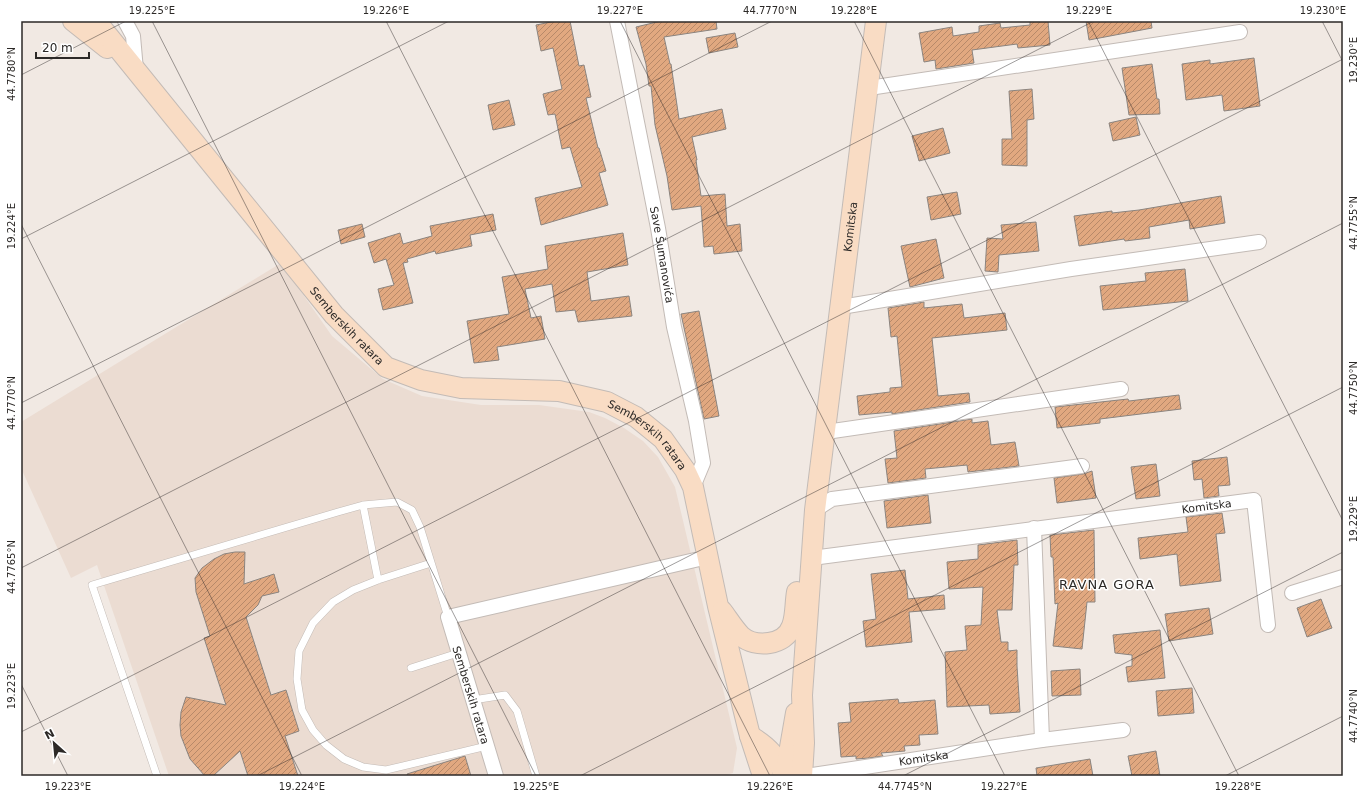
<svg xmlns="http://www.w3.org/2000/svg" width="1364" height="797" viewBox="0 0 1364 797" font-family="'DejaVu Sans',sans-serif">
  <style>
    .built { fill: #ebdcd2 }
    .building { fill: url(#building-hatch); stroke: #8b847f }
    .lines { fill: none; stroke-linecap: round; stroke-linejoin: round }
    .lane-casing { stroke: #c3bbb6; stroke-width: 8 }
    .street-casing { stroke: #c3bbb6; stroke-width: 16 }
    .secondary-casing { stroke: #c3bbb6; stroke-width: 22 }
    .lane { stroke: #fff; stroke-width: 7 }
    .street { stroke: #fff; stroke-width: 14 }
    .secondary { stroke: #f9dcc4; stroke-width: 20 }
    .ticks { fill: none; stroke: #2c2927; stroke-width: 1; stroke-opacity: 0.45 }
    .labels { text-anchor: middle; stroke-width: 3; stroke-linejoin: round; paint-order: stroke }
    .street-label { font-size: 11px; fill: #2c2927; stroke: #fff }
    .quarter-label { font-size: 13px; letter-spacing: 1px; fill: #2c2927; stroke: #fff }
    .neatline { fill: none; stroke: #2c2927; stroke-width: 1.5 }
    .ticks-label { font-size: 10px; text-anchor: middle; fill: #2c2927 }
  </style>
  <defs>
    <pattern id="building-hatch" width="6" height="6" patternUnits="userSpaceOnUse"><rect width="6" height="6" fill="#e1a880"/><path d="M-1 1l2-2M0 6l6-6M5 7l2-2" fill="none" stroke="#b78969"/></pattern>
  </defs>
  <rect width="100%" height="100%" fill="#f1e9e3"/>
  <path class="built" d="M281,263L332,336L383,379L422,396L481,405H539L589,412L605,418L624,428L643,441L658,457L675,487L737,748L733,773L723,776H169L97,565L71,578L21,468V422Z"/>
  <path class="building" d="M556,21H570L579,66L584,65L591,97L586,98L598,148H599L606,171L599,173L608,205L541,225L535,198L582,187L570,147L562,149L555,114L548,115L543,94L562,89L553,48L541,51L536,25Z
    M661,21H716L717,29L664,37L670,64H671L679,119L722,109L726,129L692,137L697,160H696L701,196L725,194L727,226L740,224L742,251L714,254L713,246L704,247L701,206L672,210L667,176L655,125L651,86H649L646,64L636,27Z
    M1030,21H1048L1050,45L1018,48L1017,44L972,50L974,63L936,69L935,60L924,62L919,33L952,27L953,36L979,32V26L1000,23L1001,28L1030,25Z
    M1086,21H1151L1152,28L1089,40Z
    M735,33L738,47L709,53L706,38Z
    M1254,58L1260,106L1224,111L1222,95L1186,100L1182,64L1210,60V64Z
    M1152,64L1157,99H1159L1160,114L1129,115L1122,68Z
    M1032,89L1034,119L1027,120V166L1002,165V139H1012L1009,91Z
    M509,100L515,125L493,130L488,105Z
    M1136,117L1140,135L1113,141L1109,123Z
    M943,128L950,153L919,161L912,136Z
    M957,192L961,214L931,220L927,197Z
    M1221,196L1225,223L1190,229L1189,220L1149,227L1150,238L1125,241L1124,239L1079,246L1074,216L1112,211V213L1139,210Z
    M493,214L496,230L470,235L472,246L436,254L435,251L407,259L408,262L403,263L413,303L383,310L378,289L394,285L386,259L374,263L368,243L400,233L403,244L432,236L430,226Z
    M1036,222L1039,251L999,255L998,272L985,271L987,238L1003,239L1001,225Z
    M362,224L365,237L341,244L338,230Z
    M623,233L628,265L587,272L591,301L629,296L632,316L578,322L575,310L556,312L552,284L525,289L531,318L541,316L545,339L497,347L499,360L474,363L467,321L509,314L502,277L548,269L545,246Z
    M936,239L944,278L910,287L901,246Z
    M1185,269L1188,301L1103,310L1100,286L1146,281L1145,273Z
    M924,302V308L962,304L964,318L1005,313L1007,330L932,338L938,396L969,393L970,402L892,414V412L859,415L857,396L890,392V388L902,387L897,336L891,337L888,308Z
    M699,311L719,416L704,419L681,314Z
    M1179,395L1181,409L1100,419V423L1057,428L1055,407L1128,399L1129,401Z
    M972,419V423L988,421L991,445L1015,442L1019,466L968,472L967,465L925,469L926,478L888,483L885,459L897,458L894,431Z
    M1227,457L1230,485L1218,486L1219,496L1204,498L1202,479L1194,480L1192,461Z
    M1156,464L1160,496L1136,499L1131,467Z
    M1092,471L1096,498L1057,503L1054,478L1083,474Z
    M928,495L931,523L887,528L884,501Z
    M1222,513L1225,533L1216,534L1221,581L1180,586L1177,554L1140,559L1138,538L1188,532L1186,517Z
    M1094,530L1095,602H1087L1082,649L1053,646L1058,603L1055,604L1053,557H1051L1050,535Z
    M1017,540L1018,565H1014L1012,610H997L1001,642H1008V651L1017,650V666L1020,712L990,714L989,705L947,707L945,652L967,650L965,626L981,625L983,587L949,589L947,562L978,559V545Z
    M235,552H245L244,584L274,574L279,592L262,596L258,605L246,617L271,695L286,690L299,731L285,736L298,776H248L240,751L213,776H205L190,759L181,736L180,725L181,712L186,697L226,705L204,638L210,636L196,592L195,578L202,568L214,559L224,554Z
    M905,570L908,599L944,595L945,609L909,612L912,642L866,647L863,621L876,619L871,574Z
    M1321,599L1332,628L1307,637L1297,608Z
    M1209,608L1213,634L1169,641L1165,614Z
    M1160,630L1165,678L1128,682L1126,667L1132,666V655L1115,653L1113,635Z
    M1080,669L1081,695L1052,696L1051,671Z
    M1192,688L1194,713L1158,716L1156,691Z
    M898,699L899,703L935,700L938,734L919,735L920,745L904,746L905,751L881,753L883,756L869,758L856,759V756L841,757L838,723L851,722L849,703Z
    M1156,751L1160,776H1132L1128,756Z
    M465,756L471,776H408L407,774Z
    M1090,759L1093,776H1037L1036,768Z"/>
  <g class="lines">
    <g class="lane-casing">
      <path id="lane" d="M363,505L378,580
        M431,563L378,580L353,590L333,602L313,623L299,651L297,679L302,710L313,730L326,745L344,759L363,767L386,770L487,746
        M411,668L458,653
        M473,700L505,695L517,711L536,776
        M157,776L92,585L338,512L363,505L397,502L412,510L420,527L448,617"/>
    </g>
    <g class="street-casing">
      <g id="street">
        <path d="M125,21L133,36L136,70"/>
        <path id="s1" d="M617,21L658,228L674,327L696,421L703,463L693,487"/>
        <path d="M869,88L1240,32"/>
        <path d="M841,307L1071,269L1259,242"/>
        <path d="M826,432L1121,389"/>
        <path d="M815,510L832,499L1082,466"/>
        <path d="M1034,528L1042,740"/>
        <path id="s2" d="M812,558L1254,500L1268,625"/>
        <path d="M1292,593L1343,577"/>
        <path d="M496,776L448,617L708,557"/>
        <path id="s3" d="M806,776L1042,740L1123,730"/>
      </g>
    </g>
    <g class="secondary-casing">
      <g id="secondary">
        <path d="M73,21L107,48"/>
        <path id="s4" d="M96,21L334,315L386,367L421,380L461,388L559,391L607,402L636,417L663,439L685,470L693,487L718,606L750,736L763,776"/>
        <path d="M722,611C728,619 734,629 741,636C755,648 785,646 792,626C796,616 795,603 797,592"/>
        <path d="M750,736C769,747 776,756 785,776"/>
        <path d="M785,776L796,713"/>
        <path id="s5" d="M802,776L804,743L802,695L815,510L876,21"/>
      </g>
    </g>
    <use href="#lane" class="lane"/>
    <use href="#street" class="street"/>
    <use href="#secondary" class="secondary"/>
  </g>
  <path class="ticks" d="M152,21L536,776M386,21L770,776M620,21L1005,776M854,21L1239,776M1088,21L1343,521M1322,21L1343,62M21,75L126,21M21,224L302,776M21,239L449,21M21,403L772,21M21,568L1094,21M21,684L68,776M21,732L1343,59M257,776L1343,223M580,776L1343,387M903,776L1343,552M1225,776L1343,716"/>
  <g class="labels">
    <g class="street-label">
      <text dy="4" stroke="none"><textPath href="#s5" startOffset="552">Komitska</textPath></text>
      <text dy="4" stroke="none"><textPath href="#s1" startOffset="238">Save Šumanovića</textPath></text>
      <text dy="4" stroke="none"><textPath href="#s4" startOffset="395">Semberskih ratara</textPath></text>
      <text dy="4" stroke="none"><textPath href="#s4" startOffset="730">Semberskih ratara</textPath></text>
      <text dy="4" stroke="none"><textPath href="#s2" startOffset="398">Komitska</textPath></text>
      <text transform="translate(471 695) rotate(73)" y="4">Semberskih ratara</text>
      <text dy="4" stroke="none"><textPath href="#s3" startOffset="119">Komitska</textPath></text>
    </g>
    <g class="quarter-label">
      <text x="1107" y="589">RAVNA GORA</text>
    </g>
  </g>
  <rect width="1364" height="797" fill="none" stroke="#ffffff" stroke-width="44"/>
  <g transform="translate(54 743) rotate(333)" stroke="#ffffff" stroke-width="3" paint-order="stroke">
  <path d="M0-3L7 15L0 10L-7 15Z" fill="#2c2927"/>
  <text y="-6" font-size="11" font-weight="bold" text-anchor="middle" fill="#2c2927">N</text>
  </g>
  <path d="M36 52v6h53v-6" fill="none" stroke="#2c2927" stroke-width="2"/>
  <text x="42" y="52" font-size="12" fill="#2c2927" stroke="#ffffff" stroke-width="3" paint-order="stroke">20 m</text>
  <rect x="22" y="22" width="1320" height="753" class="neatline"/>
  <g class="ticks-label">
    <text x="152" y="14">19.225°E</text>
    <text x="386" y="14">19.226°E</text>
    <text x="620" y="14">19.227°E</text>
    <text x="770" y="14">44.7770°N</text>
    <text x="854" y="14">19.228°E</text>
    <text x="1089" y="14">19.229°E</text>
    <text x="1323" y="14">19.230°E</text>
    <text transform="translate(1353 60) rotate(-90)" y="4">19.230°E</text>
    <text transform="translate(11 74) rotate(-90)" y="4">44.7780°N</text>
    <text transform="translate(1353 223) rotate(-90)" y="4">44.7755°N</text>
    <text transform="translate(11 226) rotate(-90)" y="4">19.224°E</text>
    <text transform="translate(1353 388) rotate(-90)" y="4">44.7750°N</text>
    <text transform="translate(11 403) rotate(-90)" y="4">44.7770°N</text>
    <text transform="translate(1353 519) rotate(-90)" y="4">19.229°E</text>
    <text transform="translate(11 567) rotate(-90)" y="4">44.7765°N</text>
    <text transform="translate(11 686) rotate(-90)" y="4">19.223°E</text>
    <text transform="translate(1353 716) rotate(-90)" y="4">44.7740°N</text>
    <text x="68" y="790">19.223°E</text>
    <text x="302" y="790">19.224°E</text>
    <text x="536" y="790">19.225°E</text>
    <text x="770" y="790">19.226°E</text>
    <text x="905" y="790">44.7745°N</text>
    <text x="1004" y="790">19.227°E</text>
    <text x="1238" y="790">19.228°E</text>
  </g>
</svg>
